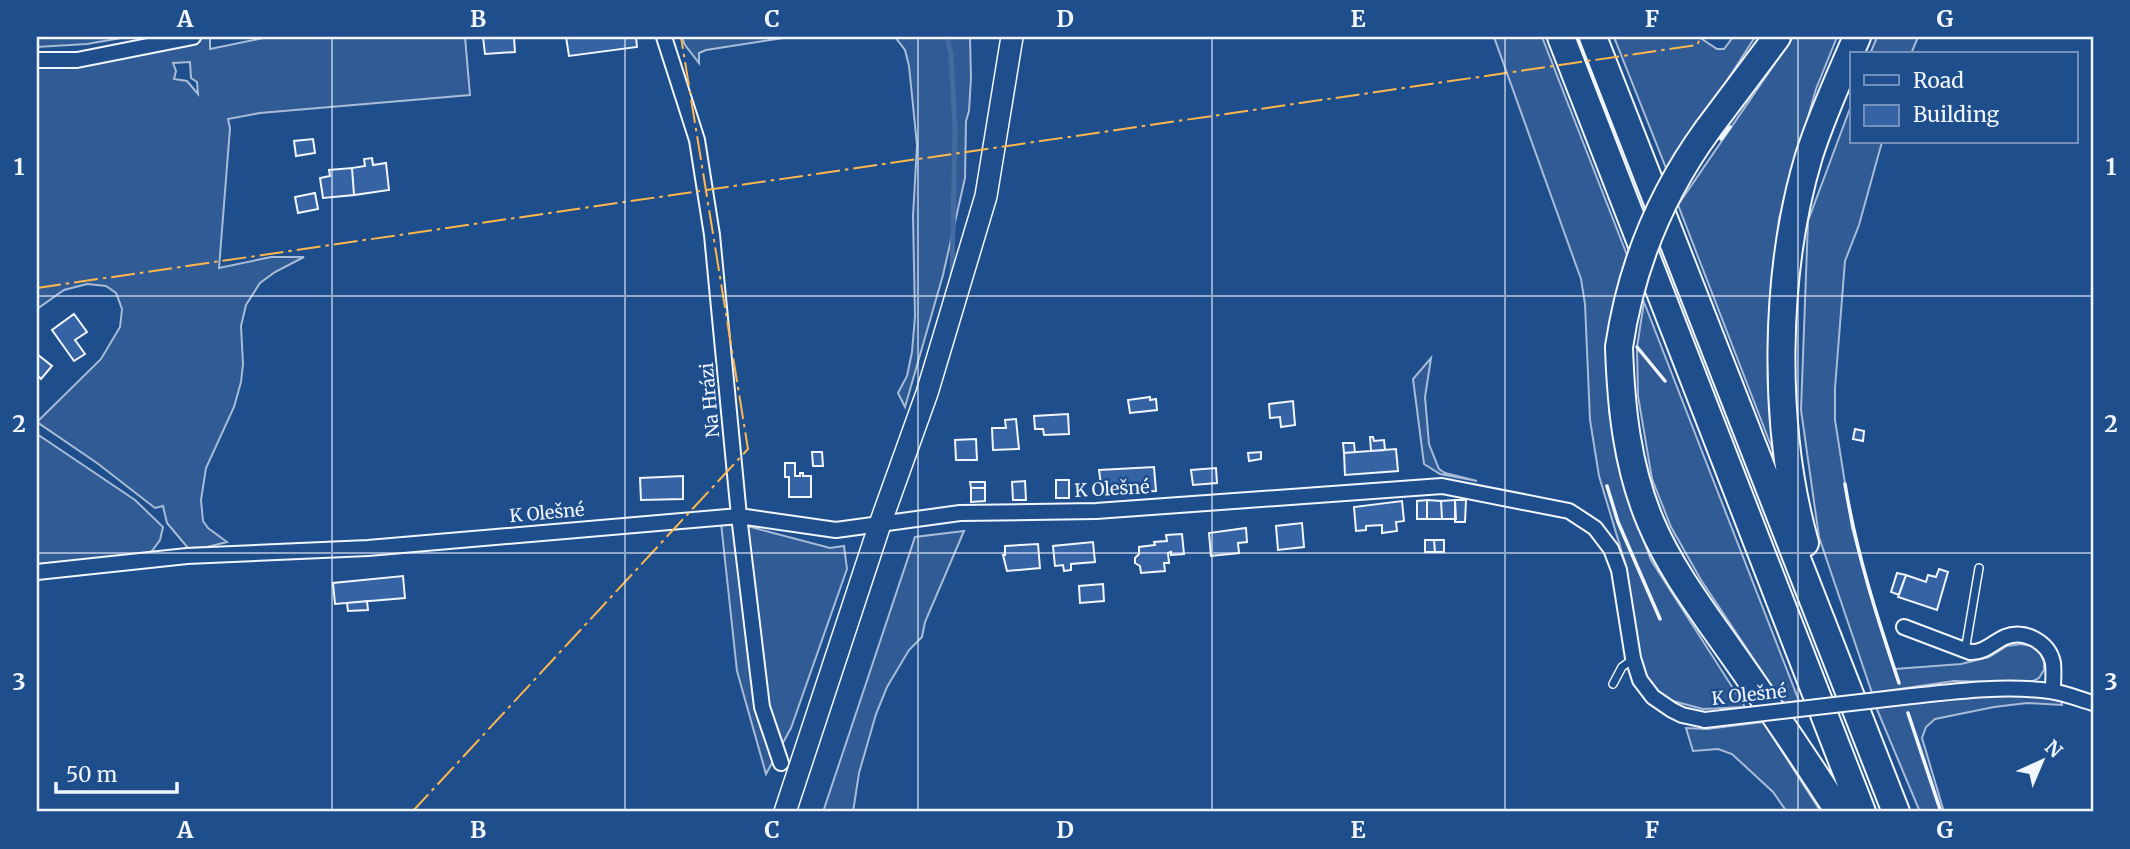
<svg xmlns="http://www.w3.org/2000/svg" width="2130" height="849" viewBox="0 0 2130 849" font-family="Merriweather,serif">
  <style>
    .built { fill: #305b95; stroke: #a8bbd7; stroke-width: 2; fill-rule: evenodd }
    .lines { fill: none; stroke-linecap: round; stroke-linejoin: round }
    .stream { stroke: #446ba0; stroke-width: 5 }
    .building { fill: #3563a3; stroke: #f2f6ff; stroke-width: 2 }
    .lane-casing { stroke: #f2f6ff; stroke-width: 10 }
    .street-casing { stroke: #f2f6ff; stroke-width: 18 }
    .secondary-casing { stroke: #f2f6ff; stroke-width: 24 }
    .highway-casing { stroke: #f2f6ff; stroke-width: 30 }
    .lane { stroke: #1f4e8c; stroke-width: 7 }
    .street { stroke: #1f4e8c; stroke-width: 14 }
    .secondary { stroke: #1f4e8c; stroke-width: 21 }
    .highway { stroke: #1f4e8c; stroke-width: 26 }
    .street-bridge-casing { stroke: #f2f6ff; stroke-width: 18; stroke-linecap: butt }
    .highway-bridge-casing { stroke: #f2f6ff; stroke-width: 30; stroke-linecap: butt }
    .street-bridge { stroke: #1f4e8c; stroke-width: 14 }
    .highway-bridge { stroke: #1f4e8c; stroke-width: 26 }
    .wall { stroke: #f2f6ff; stroke-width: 3.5 }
    .power { stroke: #ffb74d; stroke-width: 2; stroke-dasharray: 24 5 3.5 5; stroke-linecap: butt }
    .grid { fill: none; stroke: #f2f6ff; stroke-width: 2; stroke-opacity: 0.55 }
    .labels { text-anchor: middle; stroke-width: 5; stroke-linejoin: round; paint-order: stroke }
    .street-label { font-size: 18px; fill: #f2f6ff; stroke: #1f4e8c }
    .neatline { fill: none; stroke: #f2f6ff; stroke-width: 2.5 }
    .grid-label { font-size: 23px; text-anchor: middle; font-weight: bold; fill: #f2f6ff }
  </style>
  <rect width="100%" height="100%" fill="#1f4e8c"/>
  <path class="built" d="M37,37H127L87,44L37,47Z
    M193,37H210V49L268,37H465L470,95L260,113L228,119L230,128L219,268L271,257H304L275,272L260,283L246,305L241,326L243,364L241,382L234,407L206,468L201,500L203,521L208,528L227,542L207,547L188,548L167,523L163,506L155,508L97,463L37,422L101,359L120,327L122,309L116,293L106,286L87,284L64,290L37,309V68ZM190,62L191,78L197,82L198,94L187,81L174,79L176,71L173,63Z
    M682,37H790L706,50L699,53V63L685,45Z
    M895,37H970L971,78L969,111L966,121L965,178L943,275L905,407L898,393L907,376L912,352L915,316L913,216L917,145L909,66L905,50Z
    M1494,37H1542L1627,255L1617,293L1610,345L1609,412L1628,499L1651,560L1745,707L1703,709L1669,700L1659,694L1649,682L1643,667L1637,650L1626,566L1599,476L1590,420L1585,304L1581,279Z
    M1614,37H1699L1717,49H1724L1733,37H1755L1707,112L1666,168Z
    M1793,37H1837L1816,89L1779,219L1768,331L1775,456L1678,205Z
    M1877,37H1918L1911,54H1870Z
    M1852,103V142H1882L1859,225L1845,261L1835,388V420L1852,528L1869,590L1895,669L1961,664L1989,657L2007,646L2021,644L2031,646L2040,653L2044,662V670L2039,678L2029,683L1954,681L1872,693L1819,537L1801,410L1808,221Z
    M1644,302L1799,701L1783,703L1701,580L1671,527L1652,479L1638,396L1637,347Z
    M1431,358L1425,397L1429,444L1439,469L1445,473L1477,481L1440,474L1424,464L1413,379Z
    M37,434L135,500L163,527L160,540L152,551L141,555L37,564Z
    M721,523L751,527L830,548L844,546L847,569L791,728L766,774L737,671Z
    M964,531L925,622L922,637L909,650L887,687L876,714L859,773L853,812H823L915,537Z
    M1983,694H2023L2061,700L2062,705L2027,703L1994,707L1935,719L1926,727L1922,738L1944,812H1920L1876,707Z
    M1763,722L1821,812H1787L1773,792L1732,754L1718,749L1693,751L1686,728L1707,729Z"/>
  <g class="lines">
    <path class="stream" d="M947,37L951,55L955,130L952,279"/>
  </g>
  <path class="building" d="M483,37H514L515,52L485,54Z
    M566,37H636L637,47L569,56Z
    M313,139L315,153L296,156L294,141Z
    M372,158L373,165L386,163L389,190L354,195L352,168L365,166L364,159Z
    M352,168L354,195L323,198L320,178L330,176L329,170Z
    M315,193L318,209L298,213L295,197Z
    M74,314L87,332L75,340L85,354L74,361L52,330Z
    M37,354L52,366L41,379L37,375Z
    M1150,397V400L1156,399L1157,410L1130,413L1128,400Z
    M1293,401L1295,425L1281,427L1280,417L1270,418L1269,404Z
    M1068,414L1069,434L1044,435L1043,429H1035L1034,416Z
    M1016,419L1019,449L993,450L992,428H1006L1005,420Z
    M1855,429L1864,431L1863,441L1853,439Z
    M1370,437H1373L1374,441L1384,440L1385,450L1371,451Z
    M976,439L977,460H956L955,440Z
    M1343,443H1354L1355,453H1344Z
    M1396,449L1398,471L1345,475L1344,453Z
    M812,452H822L823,466H813Z
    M1261,452V459L1249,461L1248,453Z
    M785,463H795V476H800V473H803V476H811V497H789V477H785Z
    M1154,467L1156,491L1102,493L1099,470Z
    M1216,468L1217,483L1193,485L1191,470Z
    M683,476V499L641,500L640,478Z
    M1056,480H1069V498H1056Z
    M1025,481L1026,500H1013L1012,482Z
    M970,482H985V488H971Z
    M971,488H985V501L971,502Z
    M1427,500V519H1417V501Z
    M1427,500L1441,501L1442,519H1427Z
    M1455,500L1456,519H1442L1441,501Z
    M1455,500H1466L1465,522H1455Z
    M1402,501L1404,521L1396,522L1397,531L1382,533V525L1366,526V530L1356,531L1354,507Z
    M1302,523L1304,547L1278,550L1276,526Z
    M1246,528L1247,542L1238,543L1239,553L1211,556L1209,533Z
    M1182,534L1184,554L1171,555V552L1168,553L1169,563H1164L1165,571L1141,573L1140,566L1135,563V558L1139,554V547L1155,545L1154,542L1167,541L1166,535Z
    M1425,540H1434L1435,552H1425Z
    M1434,540H1444V552H1435Z
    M1093,542L1095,562L1071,564V570L1064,571L1063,565L1055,566L1053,546Z
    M1038,544L1040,568L1007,571L1003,555H1005V546Z
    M1939,569L1948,572L1937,610L1898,597L1906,575L1926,582L1928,575L1936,577Z
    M1897,573L1906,575L1899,595L1891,592Z
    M403,576L405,598L335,604L333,583Z
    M1103,584L1104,601L1080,603L1079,586Z
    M367,601L368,610L348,611L347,603Z"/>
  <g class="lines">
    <g class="lane-casing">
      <path id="lane" d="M1965,651L1979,568
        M1613,684L1622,667L1633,659"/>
    </g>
    <g class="street-casing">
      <path id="street" d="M664,37L697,140L712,235L739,516L762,707L781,763
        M37,60H77L193,37
        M37,572L187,556L368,548L739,516L836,530L960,513L1096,511L1442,486L1569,511L1595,528L1611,549L1619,570L1633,658L1640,680L1653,697L1672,710L1682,715L1705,720
        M1904,627L1970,652C1984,653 1992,643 2005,637C2024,629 2049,642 2053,663C2054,672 2053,682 2053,691
        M1912,696C1957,691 2005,685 2050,691C2065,693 2079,699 2093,703"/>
    </g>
    <g class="secondary-casing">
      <path id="secondary" d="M785,812L880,524L927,393L986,196L1012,37"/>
    </g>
    <g class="highway-casing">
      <path id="highway" d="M1561,37L1862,812
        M1593,37L1896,812
        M1708,129L1777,37
        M1619,347C1621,407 1627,467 1651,523C1670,568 1701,609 1729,649C1767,703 1804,757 1839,812
        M1805,543C1772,426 1774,273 1809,156C1822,115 1840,76 1857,37"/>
    </g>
    <use href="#lane" class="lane"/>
    <use href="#street" class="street"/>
    <use href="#secondary" class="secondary"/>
    <use href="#highway" class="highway"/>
    <g class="street-bridge-casing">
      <path id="street-bridge" d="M1705,720L1912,696"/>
    </g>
    <g class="highway-bridge-casing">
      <path id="highway-bridge" d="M1619,347C1631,266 1660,195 1708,129"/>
    </g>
    <use href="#street-bridge" class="street-bridge"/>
    <use href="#highway-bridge" class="highway-bridge"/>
    <path class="wall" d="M1721,139L1730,127
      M1637,347L1665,381
      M1845,484C1856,552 1877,617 1899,683
      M1607,486L1618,522L1660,619
      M1908,713L1941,812"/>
    <path class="power" d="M37,288L1697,45L1701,37
      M412,812L748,449L681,37"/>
  </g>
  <path class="grid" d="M332,37V812M625,37V812M918,37V812M1212,37V812M1505,37V812M1798,37V812M37,296H2093M37,553H2093"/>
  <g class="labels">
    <g class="street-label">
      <text transform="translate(710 400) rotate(-95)" y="6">Na Hrázi</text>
      <text transform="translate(1112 489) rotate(-3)" y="6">K Olešné</text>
      <text transform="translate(547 513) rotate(-5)" y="6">K Olešné</text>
      <text transform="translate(1749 695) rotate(-6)" y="6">K Olešné</text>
    </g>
  </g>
  <rect width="2130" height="849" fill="none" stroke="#1f4e8c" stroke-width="77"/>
  <rect x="1850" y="52" width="228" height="91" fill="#1f4e8c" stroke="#7391ba" stroke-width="2"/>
  <rect x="1864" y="75" width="35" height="10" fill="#1f4e8c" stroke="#7391ba" stroke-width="2"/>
  <text x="1913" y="88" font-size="21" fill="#f2f6ff">Road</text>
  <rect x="1864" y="105" width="35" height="21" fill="#3563a3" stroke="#7391ba" stroke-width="2"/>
  <text x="1913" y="122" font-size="21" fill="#f2f6ff">Building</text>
  <g transform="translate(2042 761) rotate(44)" stroke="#1f4e8c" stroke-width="5" paint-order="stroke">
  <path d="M0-5L12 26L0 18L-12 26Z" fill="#f2f6ff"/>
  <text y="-10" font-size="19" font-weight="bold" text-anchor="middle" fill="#f2f6ff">N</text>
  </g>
  <path d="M56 782v10h121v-10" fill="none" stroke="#f2f6ff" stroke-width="3.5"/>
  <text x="66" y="782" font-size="21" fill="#f2f6ff" stroke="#1f4e8c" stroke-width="5" paint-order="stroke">50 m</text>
  <rect x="38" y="38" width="2054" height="772" class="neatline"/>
  <g class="grid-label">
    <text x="185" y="27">A</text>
    <text x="478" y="27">B</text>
    <text x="772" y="27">C</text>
    <text x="1065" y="27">D</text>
    <text x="1358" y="27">E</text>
    <text x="1652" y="27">F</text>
    <text x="1945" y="27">G</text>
    <text x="19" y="175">1</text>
    <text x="2111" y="175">1</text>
    <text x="19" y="432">2</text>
    <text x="2111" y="432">2</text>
    <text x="19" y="690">3</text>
    <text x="2111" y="690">3</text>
    <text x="185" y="838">A</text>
    <text x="478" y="838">B</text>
    <text x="772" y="838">C</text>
    <text x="1065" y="838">D</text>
    <text x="1358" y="838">E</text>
    <text x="1652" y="838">F</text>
    <text x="1945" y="838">G</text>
  </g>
</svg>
